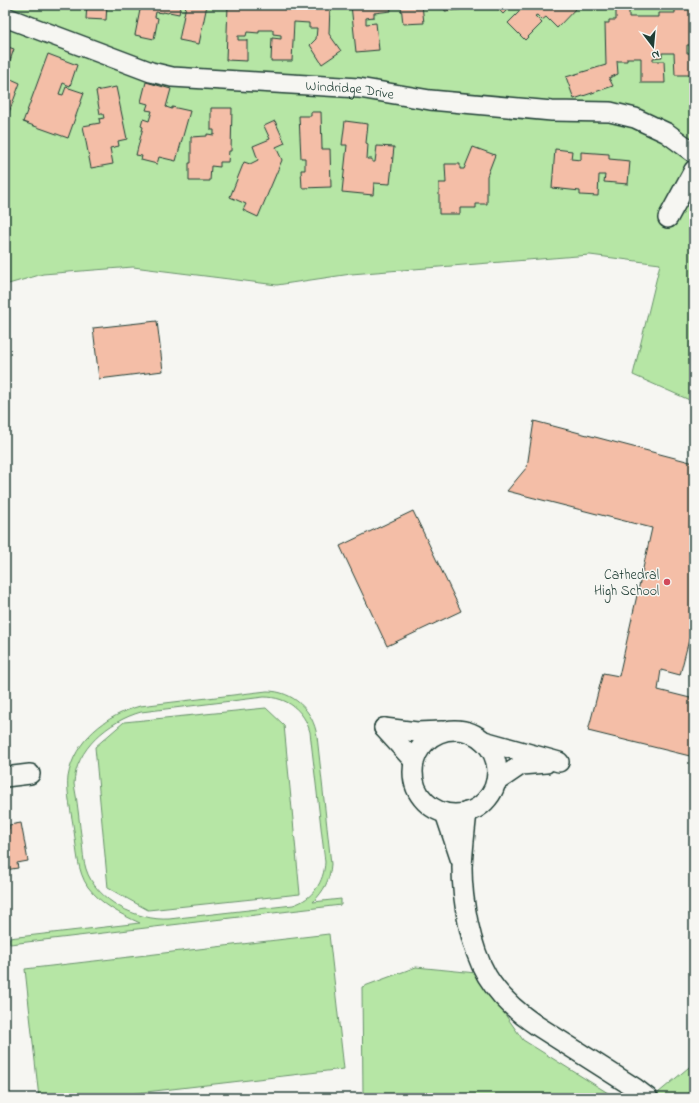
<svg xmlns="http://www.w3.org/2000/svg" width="699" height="1103" viewBox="0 0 699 1103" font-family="'Indie Flower',sans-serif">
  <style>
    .green { fill: #b6e6a5; stroke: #6a926c; fill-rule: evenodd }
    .building { fill: #f4bea7; stroke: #1f3d34 }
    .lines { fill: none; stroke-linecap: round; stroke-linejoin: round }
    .minor-casing { stroke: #1f3d34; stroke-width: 22 }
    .minor { stroke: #f6f6f2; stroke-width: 19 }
    .poi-dot { fill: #d1495b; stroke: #f6f6f2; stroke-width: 1.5 }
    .labels { text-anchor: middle; stroke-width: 3; stroke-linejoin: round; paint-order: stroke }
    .street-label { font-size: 14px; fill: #1f3d34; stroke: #f6f6f2 }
    .poi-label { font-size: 14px; fill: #1f3d34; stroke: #f6f6f2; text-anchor: end }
  </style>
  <rect width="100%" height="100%" fill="#f6f6f2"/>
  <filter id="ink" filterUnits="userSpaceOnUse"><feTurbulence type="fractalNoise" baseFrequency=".025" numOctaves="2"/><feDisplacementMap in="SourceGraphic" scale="8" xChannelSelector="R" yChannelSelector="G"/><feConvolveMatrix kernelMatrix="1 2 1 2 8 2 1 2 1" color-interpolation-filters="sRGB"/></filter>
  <g filter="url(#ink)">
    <path class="green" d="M5,5H694V402L633,375L660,264L590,255L351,274L277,285L133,267L43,274L5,285Z
      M267,691C293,691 313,710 317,736L331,864C330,880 324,891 313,902L341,899V905L10,944L9,938L140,923C120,914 102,905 88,887C77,871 77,850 74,831C72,816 66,791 68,777C74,740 107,715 140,706ZM264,697C287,697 304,710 310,732L325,862C324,882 313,899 293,905L169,919C138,921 96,901 86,869C83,860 83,851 82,842C79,823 78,803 74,784C75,749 109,721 141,712Z
      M266,708L284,725L300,894L148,910L108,888L95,747L124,722Z
      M329,934L344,1069L94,1098H39L25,969Z
      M416,967L476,973L523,1040L616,1098H354L363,1093L362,987Z
      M694,1063V1098H652Z"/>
    <path class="building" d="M87,5H107L106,20L86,19Z
      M141,5H181L179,14L169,12L168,13L163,12V13L156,12L155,17L158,18L154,39L135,35Z
      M185,5H207L199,44L179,40L186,5Z
      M228,5H330L329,34L341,51L322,64L310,45L316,39L317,28H309V23L294,22L292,61H271L272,38L281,39V35L273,34V30H259V33L247,32L246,36H238V40H247V61L226,60Z
      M351,5H390L391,11L374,13V17L366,18V24L376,23L379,50L356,52Z
      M401,5H422L424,23L403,24Z
      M444,5H467V9L445,11Z
      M494,5H512L503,14Z
      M526,5H579L557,28L546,17L542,20L537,15L535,16L542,23L525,40L508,23Z
      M616,5H629V17H659V13H675V5H694V45H687V53H694V75H675L674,53H662V57L653,58V61H664L665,83H641V58H627V61H617L618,74L609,78L613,86L574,99L566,77L606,65L605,23H609V20H616Z
      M5,46L14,49L7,69L5,68Z
      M48,54L77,65L70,86L63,83L59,94L63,95L66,87L84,93L68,138L23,122Z
      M5,73L6,74V75L11,79L20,83L5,123Z
      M146,82L171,89L166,107L172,109V107L190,111L176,161L159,157L157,164L141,160L142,156L136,155L143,127L141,126L143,119L149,121L152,111L146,110L148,104L141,102Z
      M116,87L127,139L118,141L119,146L110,148L113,164L91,168L83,126L100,123L99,119L104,118L103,114H100L96,91Z
      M211,108H232L231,151H229L228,162H220V167L211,166L210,181H189V163H191V137L207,136V134L214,135V130H211Z
      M311,112H321L322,149H330L331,187L302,188L301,170H305V158H301L299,116H311Z
      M275,121L285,143L276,147L282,160L258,217L243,210L246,204L230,197L244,162L250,164L258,160L253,146L270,139L264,126Z
      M345,121L368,124L366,143L368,144L367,159H372V162H375L377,146L394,147L390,184L374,183L373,195L342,192L347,145H342Z
      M473,147L495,155L487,176V204H476V208H460V214H439V183H446L445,164H460V169H464Z
      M555,149L572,151L571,159L581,160V152L609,154V159L630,161L628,184L604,182L605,175H599L598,196L580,195V191L552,188Z
      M157,321L163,371L99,379L93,328Z
      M534,421L694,463V529L691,542L694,543V620L680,675L661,670L658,690L694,699V757L588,731L603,673L619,676L652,528L507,491L527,467Z
      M413,511L461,611L387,646L340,546Z
      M21,823L28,861L17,863L18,868L5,870V830L9,829V825Z"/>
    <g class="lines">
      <g class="minor-casing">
        <g id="minor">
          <path id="s1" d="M5,17L151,72L172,77L359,88L430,100L552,111L610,112L635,118L667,133L694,153"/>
          <path d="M668,218L694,170"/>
          <path d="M384,728L417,732L442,731"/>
          <path d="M384,728L414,761"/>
          <circle cx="455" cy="772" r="42"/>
          <path d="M484,741L559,762"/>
          <path d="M5,777L30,774"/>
          <path d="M496,782L521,765L546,763"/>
          <path d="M467,812C465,830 463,849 462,867C462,900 470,947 487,976C499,996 517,1012 536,1025L635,1088L648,1098"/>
          <path d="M445,813L460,858"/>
        </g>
      </g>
      <use href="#minor" class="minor"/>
    </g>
  </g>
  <circle class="poi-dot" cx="667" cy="582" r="4"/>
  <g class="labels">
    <g class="street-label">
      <text dy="5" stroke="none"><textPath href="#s1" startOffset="356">Windridge Drive</textPath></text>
    </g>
    <g class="poi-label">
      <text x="659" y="579">Cathedral<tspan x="659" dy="16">High School</tspan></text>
    </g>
  </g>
  <rect width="699" height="1103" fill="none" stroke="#f6f6f2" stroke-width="20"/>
  <rect x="10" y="10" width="679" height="1083" fill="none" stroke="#1f3d34" stroke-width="1.5" filter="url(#ink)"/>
  <g transform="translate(653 46) rotate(164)" stroke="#f6f6f2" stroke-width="3" paint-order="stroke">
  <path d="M0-3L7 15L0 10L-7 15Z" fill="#1f3d34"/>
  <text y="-6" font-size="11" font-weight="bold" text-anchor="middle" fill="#1f3d34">N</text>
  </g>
</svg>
